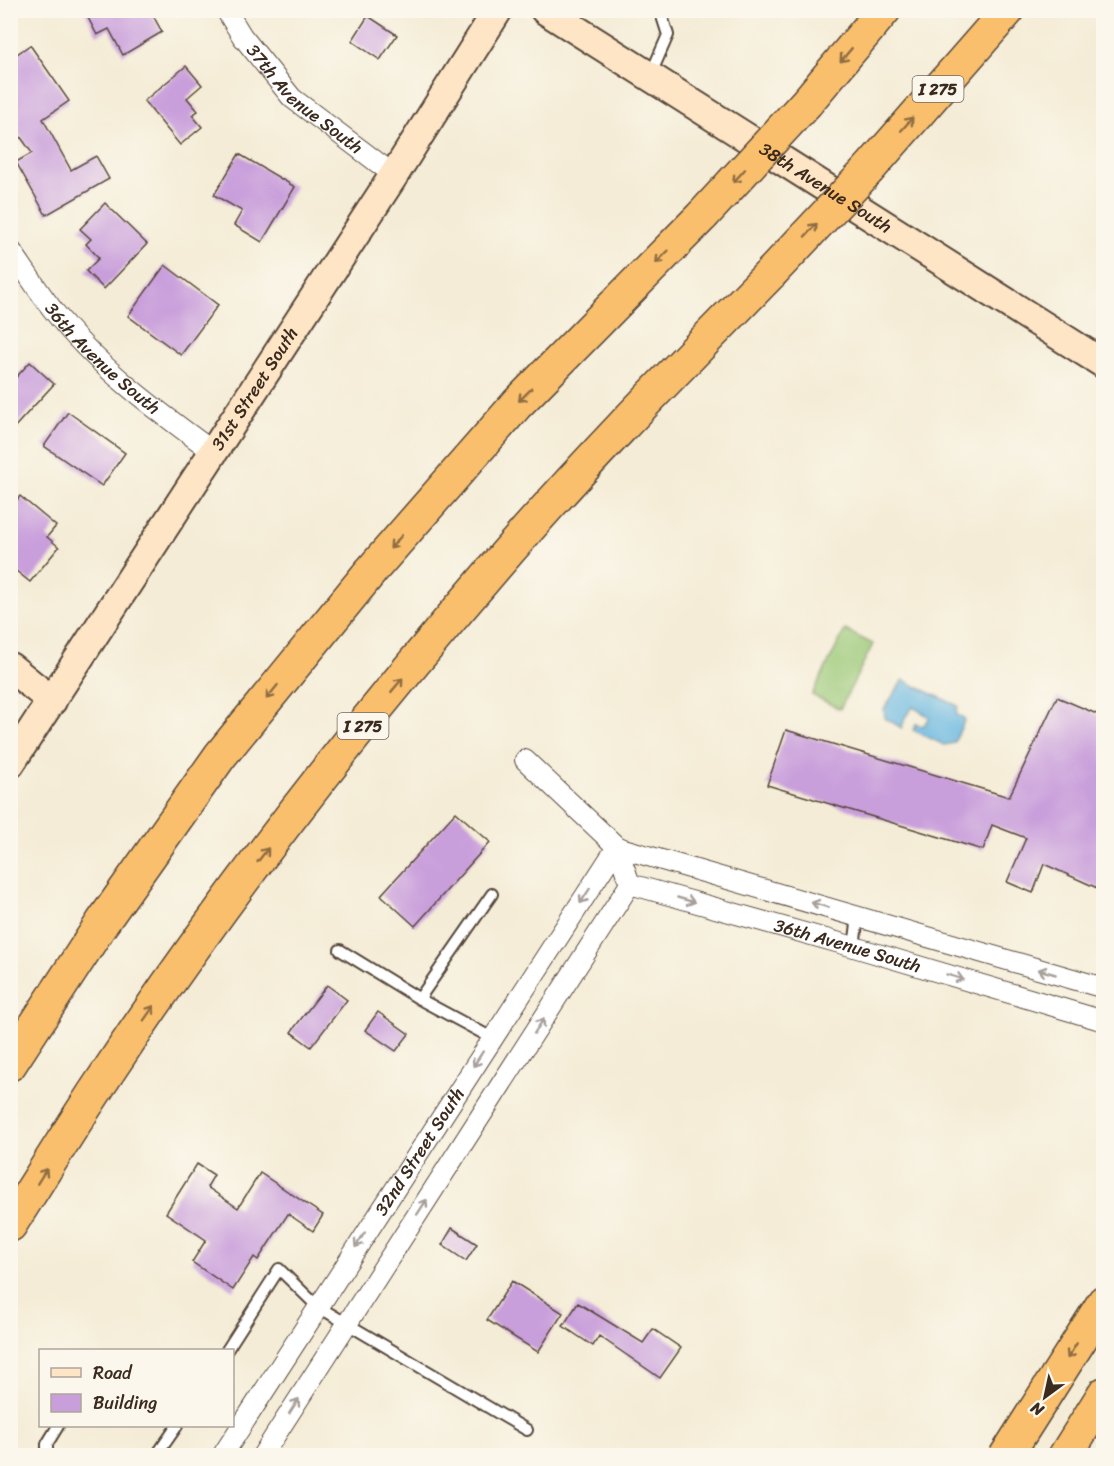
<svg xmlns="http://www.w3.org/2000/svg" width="1114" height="1466" viewBox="0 0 1114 1466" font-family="Sriracha,sans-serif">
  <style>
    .garden { fill: #9ac876; stroke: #6a794a; stroke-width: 1.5 }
    .water { fill: #65b6e0; stroke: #50707f; stroke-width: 1.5 }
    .building { fill: #c99fdb }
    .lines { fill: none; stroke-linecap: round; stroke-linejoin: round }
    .lane-casing { stroke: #57473a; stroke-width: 14 }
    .street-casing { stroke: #57473a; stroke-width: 22 }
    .secondary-casing { stroke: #57473a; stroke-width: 32 }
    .highway-casing { stroke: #57473a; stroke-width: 36 }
    .lane { stroke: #fff; stroke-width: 10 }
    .street { stroke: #fff; stroke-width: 20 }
    .secondary { stroke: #fde5c5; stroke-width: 28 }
    .highway { stroke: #f9bf6d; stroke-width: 33 }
    .highway-bridge-casing { stroke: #57473a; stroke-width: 36; stroke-linecap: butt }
    .highway-bridge { stroke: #f9bf6d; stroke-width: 33 }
    .oneway { stroke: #906d42 }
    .oneway2 { stroke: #a79f9a }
    .labels { text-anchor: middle; stroke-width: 4.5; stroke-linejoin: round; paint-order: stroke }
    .shield { fill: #fbf7ec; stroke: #75685c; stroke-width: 1.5 }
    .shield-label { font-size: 16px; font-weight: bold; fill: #3b2a1e }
    .street-label { font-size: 18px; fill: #3b2a1e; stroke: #fbf7ec }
  </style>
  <rect width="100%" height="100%" fill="#fbf7ec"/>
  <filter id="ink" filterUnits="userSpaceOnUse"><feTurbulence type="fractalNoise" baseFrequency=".0167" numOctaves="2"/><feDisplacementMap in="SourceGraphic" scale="12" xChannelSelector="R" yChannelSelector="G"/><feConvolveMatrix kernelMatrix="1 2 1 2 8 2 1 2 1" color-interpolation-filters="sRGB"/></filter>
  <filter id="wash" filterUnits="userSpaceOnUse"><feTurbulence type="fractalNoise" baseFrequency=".008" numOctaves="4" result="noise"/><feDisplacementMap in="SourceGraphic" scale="24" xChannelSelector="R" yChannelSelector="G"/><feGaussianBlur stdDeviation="1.35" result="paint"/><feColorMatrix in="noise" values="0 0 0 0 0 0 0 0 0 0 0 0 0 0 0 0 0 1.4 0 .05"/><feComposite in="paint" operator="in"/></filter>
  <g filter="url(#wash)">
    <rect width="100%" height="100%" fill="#f4ecd6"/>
    <path class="garden" d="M845,630L873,644L840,709L812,695Z"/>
    <path class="water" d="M903,680L958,706L956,714L965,719L954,743L944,745L913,730L916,724L923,726L930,717L913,707L905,717L902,728L885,718L884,709Z"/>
    <g id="blocks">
      <path class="building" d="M84,10H150L162,32L123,55L109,29L97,35Z
        M368,16L397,35L380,60L352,41Z
        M30,45L69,101L43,119L71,170L96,156L109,179L46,215L16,162L32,153L10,122V59Z
        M186,66L202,85L187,98L198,111L192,115L202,127L180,145L144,101Z
        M239,154L295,187L262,242L234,225L242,211L214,195Z
        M105,203L147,244L104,289L86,271L99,258L86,244L91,239L80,229Z
        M165,265L218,305L181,355L128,316Z
        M30,362L54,384L10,432V384Z
        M68,412L125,453L102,486L44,446Z
        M20,496L56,526L47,537L59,547L30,582L10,566V509Z
        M1057,697L1104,717V891L1044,864L1033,893L1007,882L1026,838L992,825L983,850L767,785L786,730L1009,797Z
        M456,812L490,842L415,926L381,895Z
        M327,985L347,1000L311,1047L291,1032Z
        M378,1012L409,1034L396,1051L365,1030Z
        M197,1164L214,1175L207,1187L238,1208L260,1173L323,1215L313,1231L288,1214L258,1260L254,1257L233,1290L192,1262L206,1240L166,1213Z
        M452,1228L477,1244L466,1261L442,1245Z
        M512,1281L563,1313L538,1352L487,1320Z
        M578,1303L643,1343L653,1329L681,1348L660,1378L599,1336L593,1346L563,1326Z"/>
    </g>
  </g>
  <g filter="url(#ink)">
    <use href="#blocks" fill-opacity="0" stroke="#57473a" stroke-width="1.5"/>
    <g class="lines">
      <g class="lane-casing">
        <path id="lane" d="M650,76L668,35L660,10
          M1093,357L1104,340
          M854,947L858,916
          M340,950L423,1001L492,1038
          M419,999L492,894
          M227,1350L279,1269L317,1306L527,1430
          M47,1456V1444L58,1426
          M156,1456L177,1426"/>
      </g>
      <g class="street-casing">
        <g id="street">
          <path id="s1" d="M226,10L242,36L292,98L394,175"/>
          <path id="s2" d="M10,249C25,270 38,291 53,310C96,366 156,410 212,451"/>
          <path d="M525,760L617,847L630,884"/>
          <path d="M617,847L1104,988"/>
          <path id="s3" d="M630,884L854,947L1104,1021"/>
          <path id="s4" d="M222,1456L617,847"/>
          <path d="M262,1456L630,884"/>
        </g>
      </g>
      <g class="secondary-casing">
        <g id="secondary">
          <path id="s5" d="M545,10L1104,364"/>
          <path d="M10,667L52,701"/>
          <path id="s6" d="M10,764L394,175L498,10"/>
        </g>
      </g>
      <g class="highway-casing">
        <path id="highway" d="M807,102L884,10
          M869,169L1008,10
          M10,1064L102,923L220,756L371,571L517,404L703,215
          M10,1225C42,1175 73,1124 106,1075C222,899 356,728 494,568C582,465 677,369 771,273
          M1006,1456L1104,1302
          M1065,1456L1104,1394"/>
      </g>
      <use href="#lane" class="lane"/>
      <use href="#street" class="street"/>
      <use href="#secondary" class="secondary"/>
      <use href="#highway" class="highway"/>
      <g class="highway-bridge-casing">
        <path id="highway-bridge" d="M703,215L807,102
          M771,273L869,169"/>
      </g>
      <use href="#highway-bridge" class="highway-bridge"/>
    </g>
    <defs><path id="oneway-shaft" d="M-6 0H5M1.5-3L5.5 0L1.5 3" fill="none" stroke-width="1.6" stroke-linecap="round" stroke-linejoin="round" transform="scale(1.5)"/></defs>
    <g class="oneway">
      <use href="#oneway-shaft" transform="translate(846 55) rotate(130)"/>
      <use href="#oneway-shaft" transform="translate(907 124) rotate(-49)"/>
      <use href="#oneway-shaft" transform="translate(739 176) rotate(132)"/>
      <use href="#oneway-shaft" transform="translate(811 230) rotate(-47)"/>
      <use href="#oneway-shaft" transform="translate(662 257) rotate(135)"/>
      <use href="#oneway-shaft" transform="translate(525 395) rotate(135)"/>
      <use href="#oneway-shaft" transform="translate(396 542) rotate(131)"/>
      <use href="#oneway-shaft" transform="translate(397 685) rotate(-50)"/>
      <use href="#oneway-shaft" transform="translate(272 692) rotate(129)"/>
      <use href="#oneway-shaft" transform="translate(263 855) rotate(-52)"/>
      <use href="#oneway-shaft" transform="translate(149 1013) rotate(-55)"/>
      <use href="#oneway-shaft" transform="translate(42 1176) rotate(-58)"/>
      <use href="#oneway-shaft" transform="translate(1072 1351) rotate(122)"/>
    </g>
    <g class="oneway2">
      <use href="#oneway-shaft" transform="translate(585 896) rotate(123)"/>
      <use href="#oneway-shaft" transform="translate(686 900) rotate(16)"/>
      <use href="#oneway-shaft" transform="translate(820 905) rotate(-164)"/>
      <use href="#oneway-shaft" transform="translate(1047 972) rotate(-164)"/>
      <use href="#oneway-shaft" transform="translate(955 977) rotate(17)"/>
      <use href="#oneway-shaft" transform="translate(539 1026) rotate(-57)"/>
      <use href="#oneway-shaft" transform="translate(478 1059) rotate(123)"/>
      <use href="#oneway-shaft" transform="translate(422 1207) rotate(-57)"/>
      <use href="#oneway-shaft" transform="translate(360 1240) rotate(123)"/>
      <use href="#oneway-shaft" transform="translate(294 1406) rotate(-57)"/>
    </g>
  </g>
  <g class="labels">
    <g class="shield">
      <rect x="912.5" y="76" width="51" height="26" rx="4.5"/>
      <rect x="337.5" y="713" width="51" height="26" rx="4.5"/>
    </g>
    <g class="shield-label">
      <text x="938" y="95">I 275</text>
      <text x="363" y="732">I 275</text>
    </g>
    <g class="street-label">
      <text dy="6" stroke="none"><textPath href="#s1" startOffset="120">37th Avenue South</textPath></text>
      <text dy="6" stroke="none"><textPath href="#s5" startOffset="332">38th Avenue South</textPath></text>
      <text dy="6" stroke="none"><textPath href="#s2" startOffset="144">36th Avenue South</textPath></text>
      <text dy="6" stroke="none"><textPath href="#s6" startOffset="448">31st Street South</textPath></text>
      <text dy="6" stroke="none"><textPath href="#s3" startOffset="226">36th Avenue South</textPath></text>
      <text dy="6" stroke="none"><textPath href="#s4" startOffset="363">32nd Street South</textPath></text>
    </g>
  </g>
  <rect width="1114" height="1466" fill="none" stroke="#fbf7ec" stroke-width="36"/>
  <rect x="39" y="1349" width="195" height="78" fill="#fbf7ec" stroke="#aea59a" stroke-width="1.5"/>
  <rect x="51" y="1368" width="30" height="9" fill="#fde5c5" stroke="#aea59a" stroke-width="1.5"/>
  <text x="93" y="1379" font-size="18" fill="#3b2a1e">Road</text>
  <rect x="51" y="1394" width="30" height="18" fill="#c99fdb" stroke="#aea59a" stroke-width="1.5"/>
  <text x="93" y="1409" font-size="18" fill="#3b2a1e">Building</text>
  <g transform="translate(1045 1397) rotate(213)" stroke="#fbf7ec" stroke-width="4.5" paint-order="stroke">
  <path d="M0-4.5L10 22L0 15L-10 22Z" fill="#3b2a1e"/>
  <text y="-9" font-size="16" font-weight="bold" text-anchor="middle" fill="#3b2a1e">N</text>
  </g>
</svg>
